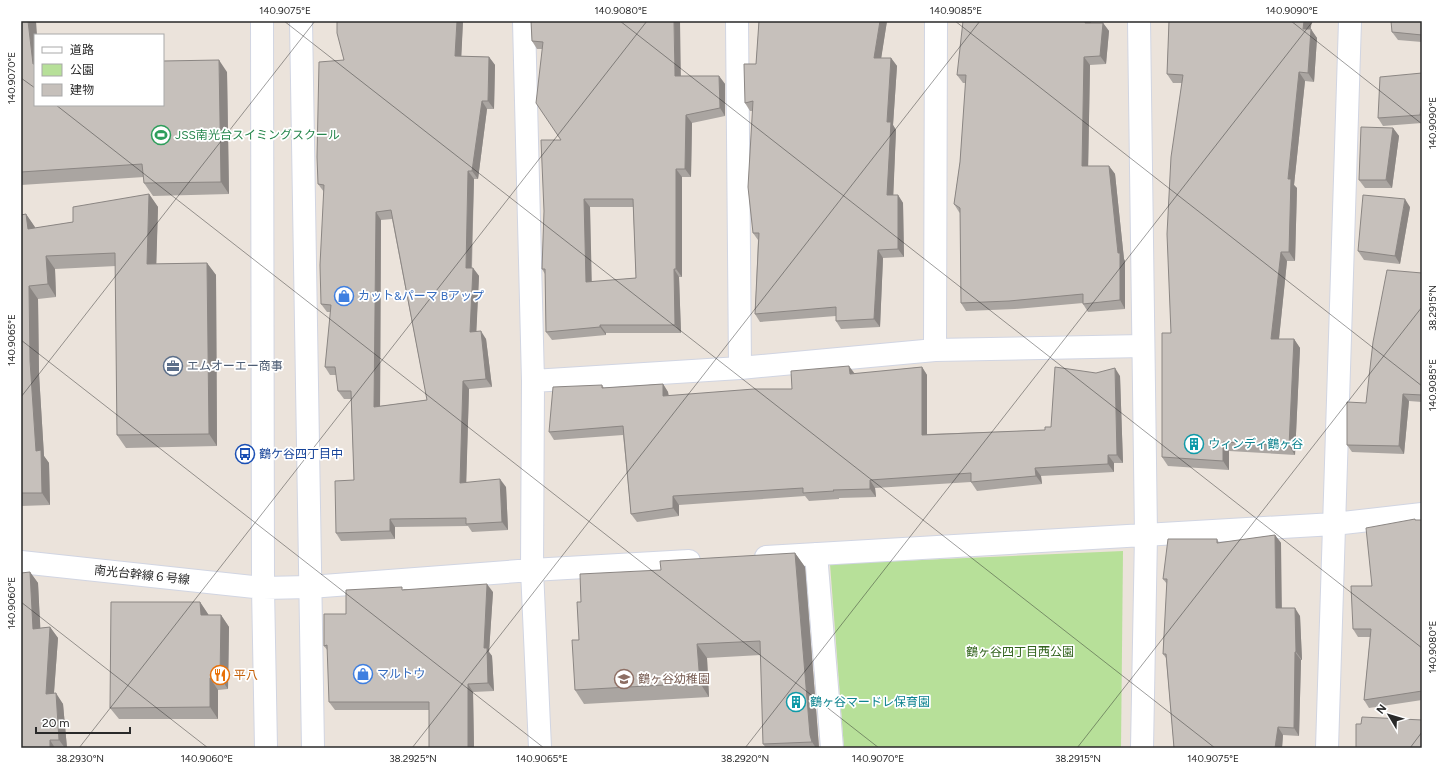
<svg xmlns="http://www.w3.org/2000/svg" width="1443" height="769" viewBox="0 0 1443 769" font-family="Figtree,'Noto Sans JP',sans-serif">
  <style>
    .green { fill: #b7e099 }
    .lines { fill: none; stroke-linecap: round; stroke-linejoin: round }
    .minor-casing { stroke: #d1d5e2; stroke-width: 24 }
    .minor { stroke: #fff; stroke-width: 22 }
    .wall { fill: #aaa5a1; fill-rule: evenodd }
    .shaded-wall { fill: #8b8683 }
    .building { fill: #c6c0bb; stroke: #8b8683; fill-rule: evenodd }
    .ticks { fill: none; stroke: #292929; stroke-width: 1; stroke-opacity: 0.45 }
    .labels { text-anchor: middle; stroke-width: 3.5; stroke-linejoin: round; paint-order: stroke }
    .leisure-label { font-size: 12px; fill: #27864d; stroke: #fff; text-anchor: start }
    .shop-label { font-size: 12px; fill: #366cbe; stroke: #fff; text-anchor: start }
    .service-label { font-size: 12px; fill: #4e5e75; stroke: #fff; text-anchor: start }
    .culture-label { font-size: 12px; fill: #0d838f; stroke: #fff; text-anchor: start }
    .transit-label { font-size: 12px; fill: #164399; stroke: #fff; text-anchor: start }
    .street-label { font-size: 12px; fill: #292929; stroke: #fff }
    .park-label { font-size: 12px; fill: #31631c; stroke: #fff }
    .food-label { font-size: 12px; fill: #c56008; stroke: #fff; text-anchor: start }
    .education-label { font-size: 12px; fill: #785e54; stroke: #fff; text-anchor: start }
    .neatline { fill: none; stroke: #292929; stroke-width: 1.5 }
    .ticks-label { font-size: 10px; text-anchor: middle; fill: #292929 }
  </style>
  <rect width="100%" height="100%" fill="#ebe3db"/>
  <path class="green" d="M1123,551L1121,748H844L830,564Z"/>
  <g class="lines">
    <g class="minor-casing">
      <path id="minor" d="M262,21L263,588L266,748
        M301,21L313,748
        M524,21L533,381L532,570L540,748
        M737,21L740,368
        M1139,21L1146,535L1142,748
        M935,350L936,21
        M533,381L740,368L935,350L1143,346
        M816,554L832,748
        M766,557L1334,524L1422,514
        M21,562L263,588L310,587L532,570L689,561
        M1327,748L1350,21"/>
    </g>
    <use href="#minor" class="minor"/>
  </g>
  <path class="wall" d="M21,21L36,27L35,105L227,72L229,194L153,196L144,183V177L21,185Z
    M337,21H463L461,56L489,57L495,65L494,109H487L478,179H474L472,268H473L479,276L476,331L486,339L492,387L469,389L466,482L506,487L508,530L472,532L468,526L395,527V539L341,541L336,533L354,480L351,399H344L338,391L336,375H330L325,367L331,312H327L321,304L324,192L318,184L344,60ZM392,219L427,400L380,406L381,220Z
    M531,21L681,76H719L725,84V116L692,123L691,177H682V277H679L681,333H606V335L552,340L546,332L545,274L542,269L561,140L542,49H537L532,41ZM590,207H633L636,278L591,282Z
    M759,21H887L881,58H891L897,66L893,125L896,130L893,195H898L903,203L904,257L883,258L880,327L841,329L836,321V316L760,322L755,314L758,240L753,233V111H750L745,103L756,64Z
    M1169,21H1312L1310,29L1317,38L1314,82L1305,81L1294,185L1297,188L1295,261H1287L1279,339H1294L1300,348L1295,455L1229,451V470L1168,466L1162,457L1171,333L1182,83H1173L1167,74Z
    M1422,21V42L1398,40L1392,32Z
    M1091,23H1103L1109,31L1106,64L1090,65L1088,166H1109L1115,174L1124,259L1125,261V309L1088,312L1083,304V303L1015,309L966,311L961,303L960,213L959,212L954,204L960,162L966,83H963L957,75Z
    M1422,73V123L1383,126L1378,118Z
    M1393,128L1399,136L1392,188H1365L1359,180Z
    M149,194L158,207L156,264L207,263L216,275L217,446L126,448L117,435L116,266L55,269L56,297L38,299L39,374L44,456L49,463L50,505L21,506V215L26,214L35,228L73,222Z
    M1410,207L1400,264L1364,260L1358,251Z
    M1422,273V402L1409,401L1404,454L1352,452L1347,445L1366,403Z
    M922,367L927,375V434L1045,430L1051,427L1120,376L1123,463H1114V472L1041,476L1042,484L977,491L971,482L875,488L876,497L839,498V499L809,501L805,496L679,505V516L637,522L631,514L623,435L554,440L549,432L602,385L604,388L663,384L668,392L669,396L792,389L855,374Z
    M1416,520H1422V700L1369,708L1364,700L1370,637H1358L1353,629L1372,586Z
    M1275,535L1281,543V608L1300,616L1302,660H1301L1299,736L1283,735L1282,748H1174L1166,658L1163,654L1167,584L1163,579L1217,539L1219,543Z
    M795,553L805,567L819,748H766L763,744L761,655L707,658L709,697L584,704L575,690L579,640L581,602L661,570Z
    M30,572L38,583L40,628L50,627L58,638L54,693L63,704L67,748H21Z
    M404,589L493,592L489,652L492,656L494,691L473,692L474,748H429V710H335L329,702L328,651L324,646Z
    M200,602L208,614L209,615H221L229,627L228,689L218,690V719H119L110,708Z"/>
  <path class="shaded-wall" d="M28,21H36L37,35H35V67L33,64Z
    M457,21H463L461,64L455,56Z
    M674,21H680L681,84L675,76Z
    M880,21H887L880,66L874,58Z
    M1085,21H1091L1090,31L1085,23Z
    M1304,21H1312L1309,38L1303,29Z
    M1103,23L1109,31L1106,64L1100,56Z
    M1311,29L1317,38L1314,82L1308,73Z
    M489,57L495,65L494,109L488,101Z
    M1084,57L1090,65L1088,174L1082,166Z
    M891,58L897,66L893,125L896,130L893,203L887,195V122Z
    M219,60L227,72L229,194L221,182Z
    M1299,72L1305,81L1294,185L1297,188L1295,261L1289,252L1288,179Z
    M719,76L725,84V116L720,108Z
    M482,101L487,109L478,179L472,171Z
    M1422,102V118L1420,115Z
    M686,115L692,123L691,177L685,169Z
    M1393,128L1399,136L1392,188L1386,180Z
    M1109,166L1115,174L1124,259L1125,261V309L1120,300L1118,253Z
    M676,169L682,177V277L676,269Z
    M468,171L474,179L471,276L466,268Z
    M149,194L158,207L156,276L147,264Z
    M898,195L903,203L904,257L898,249Z
    M584,199L590,207L592,290L586,282Z
    M1405,199L1410,207L1400,264L1395,256Z
    M376,212L381,220L380,415L374,407Z
    M26,214L35,227L37,241L28,229Z
    M878,250L883,258L880,327L874,319Z
    M1281,252L1287,261L1278,348L1271,339Z
    M46,256L55,269L56,297L48,284Z
    M207,263L216,275L217,446L209,434Z
    M473,268L479,276L476,340L470,332Z
    M674,269L679,277L681,333L675,325Z
    M29,286L38,299L39,374L44,456L49,463L50,505L42,493L36,451L30,361Z
    M600,325L606,333V335L600,327Z
    M481,331L486,339L492,387L486,379Z
    M1294,339L1300,348L1295,455L1289,446Z
    M849,366L855,374H850Z
    M922,367L927,375V443L922,435Z
    M1115,368L1120,376L1123,463L1117,455Z
    M463,381L469,389L466,491L460,483Z
    M663,384L668,392L669,404L663,396Z
    M1403,394L1409,401L1404,454L1399,446Z
    M1223,442L1229,451V470L1223,461Z
    M1108,455L1114,463V472L1108,464Z
    M1035,468L1041,476L1042,484L1036,476Z
    M500,479L506,487L508,530L502,522Z
    M870,480L875,488L876,497L870,489Z
    M673,496L679,505V516L673,508Z
    M390,519L395,527V539L390,531Z
    M1275,535L1281,543L1282,616L1276,608Z
    M795,553L805,567L819,748H816L812,742L810,735Z
    M30,572L38,583L41,640L33,629Z
    M487,584L493,592L489,652L492,656L494,691L488,683L484,648Z
    M200,602L208,614L209,627L201,615Z
    M1295,608L1300,616L1302,660L1296,652Z
    M221,615L229,627L228,689L220,678Z
    M50,627L58,638L53,705L46,694Z
    M697,644L707,658L709,697L700,683Z
    M1295,652L1301,660L1299,736L1294,728Z
    M210,678L218,690V719L210,707Z
    M468,684L473,692L474,748H468Z
    M56,693L63,704L67,748H65L59,740Z
    M1278,727L1283,735L1282,748H1275Z
    M50,740L55,748H50Z"/>
  <path class="building" d="M21,21H28L33,64H35V105H163V61L219,60L221,182L144,183L142,164L21,172Z
    M337,21H457L455,56L489,57L488,101H482L472,171H468L466,268H473L470,332L481,331L486,379L463,381L460,483L500,479L502,522L466,524V518L390,519V531L336,533L335,481L354,480L351,391H338L335,367H325L331,305L321,304L320,265L324,185L318,184L317,157L319,62L344,60L337,33ZM391,210L427,400L374,407L376,212Z
    M531,21H674L675,76H719L720,108L686,115L685,169H676V269H674L675,325H600V327L546,332L545,269H542L544,211L541,140H561L536,103L543,42L532,41ZM584,199H633L636,278L586,282Z
    M759,21H880L874,58H891L887,122H891L887,195H898V249L878,250L874,319L836,321V307L755,314L759,233H753L748,187L753,101L745,103L744,64H756Z
    M963,21H1085V23H1103L1100,56L1084,57L1082,166H1109L1118,253H1120V300L1083,304V294L1009,301L961,303L960,208L954,204L960,162L966,75H957Z
    M1169,21H1304L1303,29H1311L1308,73L1299,72L1288,179H1291L1289,252H1281L1271,339H1294L1289,446L1223,442V461L1162,457V333H1171L1167,234L1171,157L1183,75L1167,74Z
    M1391,21H1422V35L1392,32Z
    M1422,73V102L1420,115L1378,118L1380,77Z
    M1361,127L1393,128L1386,180H1359Z
    M149,194L147,264L207,263L209,434L117,435L115,253L46,256L48,284L29,286L30,361L36,451L41,450L42,493H21V215L26,214L28,229L73,222V207Z
    M1363,195L1405,199L1395,256L1358,251Z
    M1387,270L1422,273V395L1403,394L1399,446L1347,445V402L1366,403L1373,342Z
    M849,366L850,374L922,367V435L1045,430V427H1051L1055,367L1096,373L1115,368L1117,455H1108V464L1035,468L1036,476L971,482V473L870,480V489L833,490L834,491L803,493V488L673,496V508L631,514L623,426L549,432L553,387L602,385V388L663,384V396L754,389H792L791,371Z
    M1415,519V520H1422V691L1364,700L1371,629H1353L1351,586H1372L1366,528Z
    M1275,535L1276,608H1295L1296,652H1295L1294,728L1278,727L1275,748H1174L1166,654H1163L1167,579H1163L1168,539H1217V543Z
    M795,553L810,735L812,742L763,744L760,641L697,644L700,683L575,690L572,640H579L577,602H581L580,574L661,570L660,561Z
    M30,572L33,629L50,627L46,694L56,693L59,740H50V748H21V573Z
    M487,584L484,648H487L488,683L468,684V748H429V702H329L327,645L324,646V614H346V590L402,587V590Z
    M111,602H200L201,615H221L220,678H210V707L110,708Z
    M1362,717L1422,720V748H1356V724H1361Z"/>
  <path class="ticks" d="M284,21L1215,748M620,21L1422,648M955,21L1422,386M1291,21L1422,124M21,78L35,88M56,105L879,748M21,340L544,748M21,397L315,21M21,602L208,748M79,748L647,21M412,748L980,21M745,748L1313,21M1077,748L1422,307M1410,748L1422,732"/>
  <defs>
    <g id="stadium-ring" transform="scale(1)"><circle r="9.5" fill="#fff" stroke="#2e9e5b" stroke-width="1.5"/><path d="M0-5a6.5 5 0 1 0 0 10a6.5 5 0 1 0 0-10ZM-3.5-1.8h7v3.6h-7Z" fill="#2e9e5b"/></g>
    <g id="shop-ring" transform="scale(1)"><circle r="9.5" fill="#fff" stroke="#3f7fe0" stroke-width="1.5"/><path d="M-5-2.5h2.3a2.7 3.5 0 0 1 5.4 0H5L5.5 6h-11ZM-1.5-2.5h3a1.5 2.3 0 0 0-3 0Z" fill="#3f7fe0"/></g>
    <g id="office-ring" transform="scale(1)"><circle r="9.5" fill="#fff" stroke="#5c6f8a" stroke-width="1.5"/><path d="M-6-3h4V-5.5h4V-3h4V5H-6ZM-1-4.5V-3h2v-1.5ZM-6 0V1H6V0Z" fill="#5c6f8a"/></g>
    <g id="building-ring" transform="scale(1)"><circle r="9.5" fill="#fff" stroke="#0f9aa8" stroke-width="1.5"/><path d="M-4-6H4V6H1V3H-1V6H-4ZM-2.5-4.3h1.7v1.8h-1.7ZM.8-4.3h1.7v1.8H.8ZM-2.5-1h1.7V.8h-1.7ZM.8-1h1.7V.8H.8Z" fill="#0f9aa8"/></g>
    <g id="bus-ring" transform="scale(1)"><circle r="9.5" fill="#fff" stroke="#1a4fb4" stroke-width="1.5"/><path d="M-5-6H5V4H4V6H2V4H-2V6H-4V4H-5ZM-3.5-4V0h7V-4ZM-3.5 1.2v1.5H-2V1.2ZM2 1.2v1.5H3.5V1.2Z" fill="#1a4fb4"/></g>
    <g id="restaurant-ring" transform="scale(1)"><circle r="9.5" fill="#fff" stroke="#e8710a" stroke-width="1.5"/><path d="M-5-6h1v4h1v-4h1v4h1v-4h1v5L-1.5 .5V6h-2V.5L-5-1ZM5-6V6H3V1.5H1.5Q1.5-4 5-6Z" fill="#e8710a"/></g>
    <g id="school-ring" transform="scale(1)"><circle r="9.5" fill="#fff" stroke="#8d6e63" stroke-width="1.5"/><path d="M0-5L7-2L0 1L-7-2ZM-4 1L0 2.5L4 1V4Q0 6-4 4Z" fill="#8d6e63"/></g>
  </defs>
  <g fill-rule="evenodd">
    <use href="#stadium-ring" x="161" y="135"/>
    <use href="#shop-ring" x="344" y="296"/>
    <use href="#office-ring" x="173" y="366"/>
    <use href="#building-ring" x="1194" y="444"/>
    <use href="#bus-ring" x="245" y="454"/>
    <use href="#shop-ring" x="363" y="674"/>
    <use href="#restaurant-ring" x="220" y="675"/>
    <use href="#school-ring" x="624" y="679"/>
    <use href="#building-ring" x="796" y="702"/>
  </g>
  <g class="labels">
    <g class="leisure-label">
      <text x="175" y="139">JSS南光台スイミングスクール</text>
    </g>
    <g class="shop-label">
      <text x="358" y="300">カット&amp;パーマ Bアップ</text>
      <text x="377" y="678">マルトウ</text>
    </g>
    <g class="service-label">
      <text x="187" y="370">エムオーエー商事</text>
    </g>
    <g class="culture-label">
      <text x="1208" y="448">ウィンディ鶴ヶ谷</text>
      <text x="810" y="706">鶴ヶ谷マードレ保育園</text>
    </g>
    <g class="transit-label">
      <text x="259" y="458">鶴ケ谷四丁目中</text>
    </g>
    <g class="street-label">
      <text transform="translate(142 575) rotate(6)" y="4">南光台幹線６号線</text>
    </g>
    <g class="park-label">
      <text x="1020" y="656">鶴ヶ谷四丁目西公園</text>
    </g>
    <g class="food-label">
      <text x="234" y="679">平八</text>
    </g>
    <g class="education-label">
      <text x="638" y="683">鶴ヶ谷幼稚園</text>
    </g>
  </g>
  <rect width="1443" height="769" fill="none" stroke="#ffffff" stroke-width="44"/>
  <rect x="34" y="34" width="130" height="72" fill="#ffffff" stroke="#a9a9a9"/>
  <rect x="42" y="47" width="20" height="6" fill="#ffffff" stroke="#a9a9a9"/>
  <text x="70" y="54" font-size="12" fill="#292929">道路</text>
  <rect x="42" y="64" width="20" height="12" fill="#b7e099" stroke="#a9a9a9"/>
  <text x="70" y="74" font-size="12" fill="#292929">公園</text>
  <rect x="42" y="84" width="20" height="12" fill="#c6c0bb" stroke="#a9a9a9"/>
  <text x="70" y="94" font-size="12" fill="#292929">建物</text>
  <g transform="translate(1389 715) rotate(308)" stroke="#ffffff" stroke-width="3" paint-order="stroke">
  <path d="M0-3L7 15L0 10L-7 15Z" fill="#292929"/>
  <text y="-6" font-size="11" font-weight="bold" text-anchor="middle" fill="#292929">N</text>
  </g>
  <path d="M36 727v6h94v-6" fill="none" stroke="#292929" stroke-width="2"/>
  <text x="42" y="727" font-size="12" fill="#292929" stroke="#ffffff" stroke-width="3" paint-order="stroke">20 m</text>
  <rect x="22" y="22" width="1399" height="725" class="neatline"/>
  <g class="ticks-label">
    <text x="285" y="14">140.9075°E</text>
    <text x="621" y="14">140.9080°E</text>
    <text x="956" y="14">140.9085°E</text>
    <text x="1292" y="14">140.9090°E</text>
    <text transform="translate(11 78) rotate(-90)" y="4">140.9070°E</text>
    <text transform="translate(1432 123) rotate(-90)" y="4">140.9090°E</text>
    <text transform="translate(1432 308) rotate(-90)" y="4">38.2915°N</text>
    <text transform="translate(11 340) rotate(-90)" y="4">140.9065°E</text>
    <text transform="translate(1432 385) rotate(-90)" y="4">140.9085°E</text>
    <text transform="translate(11 603) rotate(-90)" y="4">140.9060°E</text>
    <text transform="translate(1432 647) rotate(-90)" y="4">140.9080°E</text>
    <text x="80" y="762">38.2930°N</text>
    <text x="207" y="762">140.9060°E</text>
    <text x="413" y="762">38.2925°N</text>
    <text x="542" y="762">140.9065°E</text>
    <text x="745" y="762">38.2920°N</text>
    <text x="878" y="762">140.9070°E</text>
    <text x="1078" y="762">38.2915°N</text>
    <text x="1213" y="762">140.9075°E</text>
  </g>
</svg>
